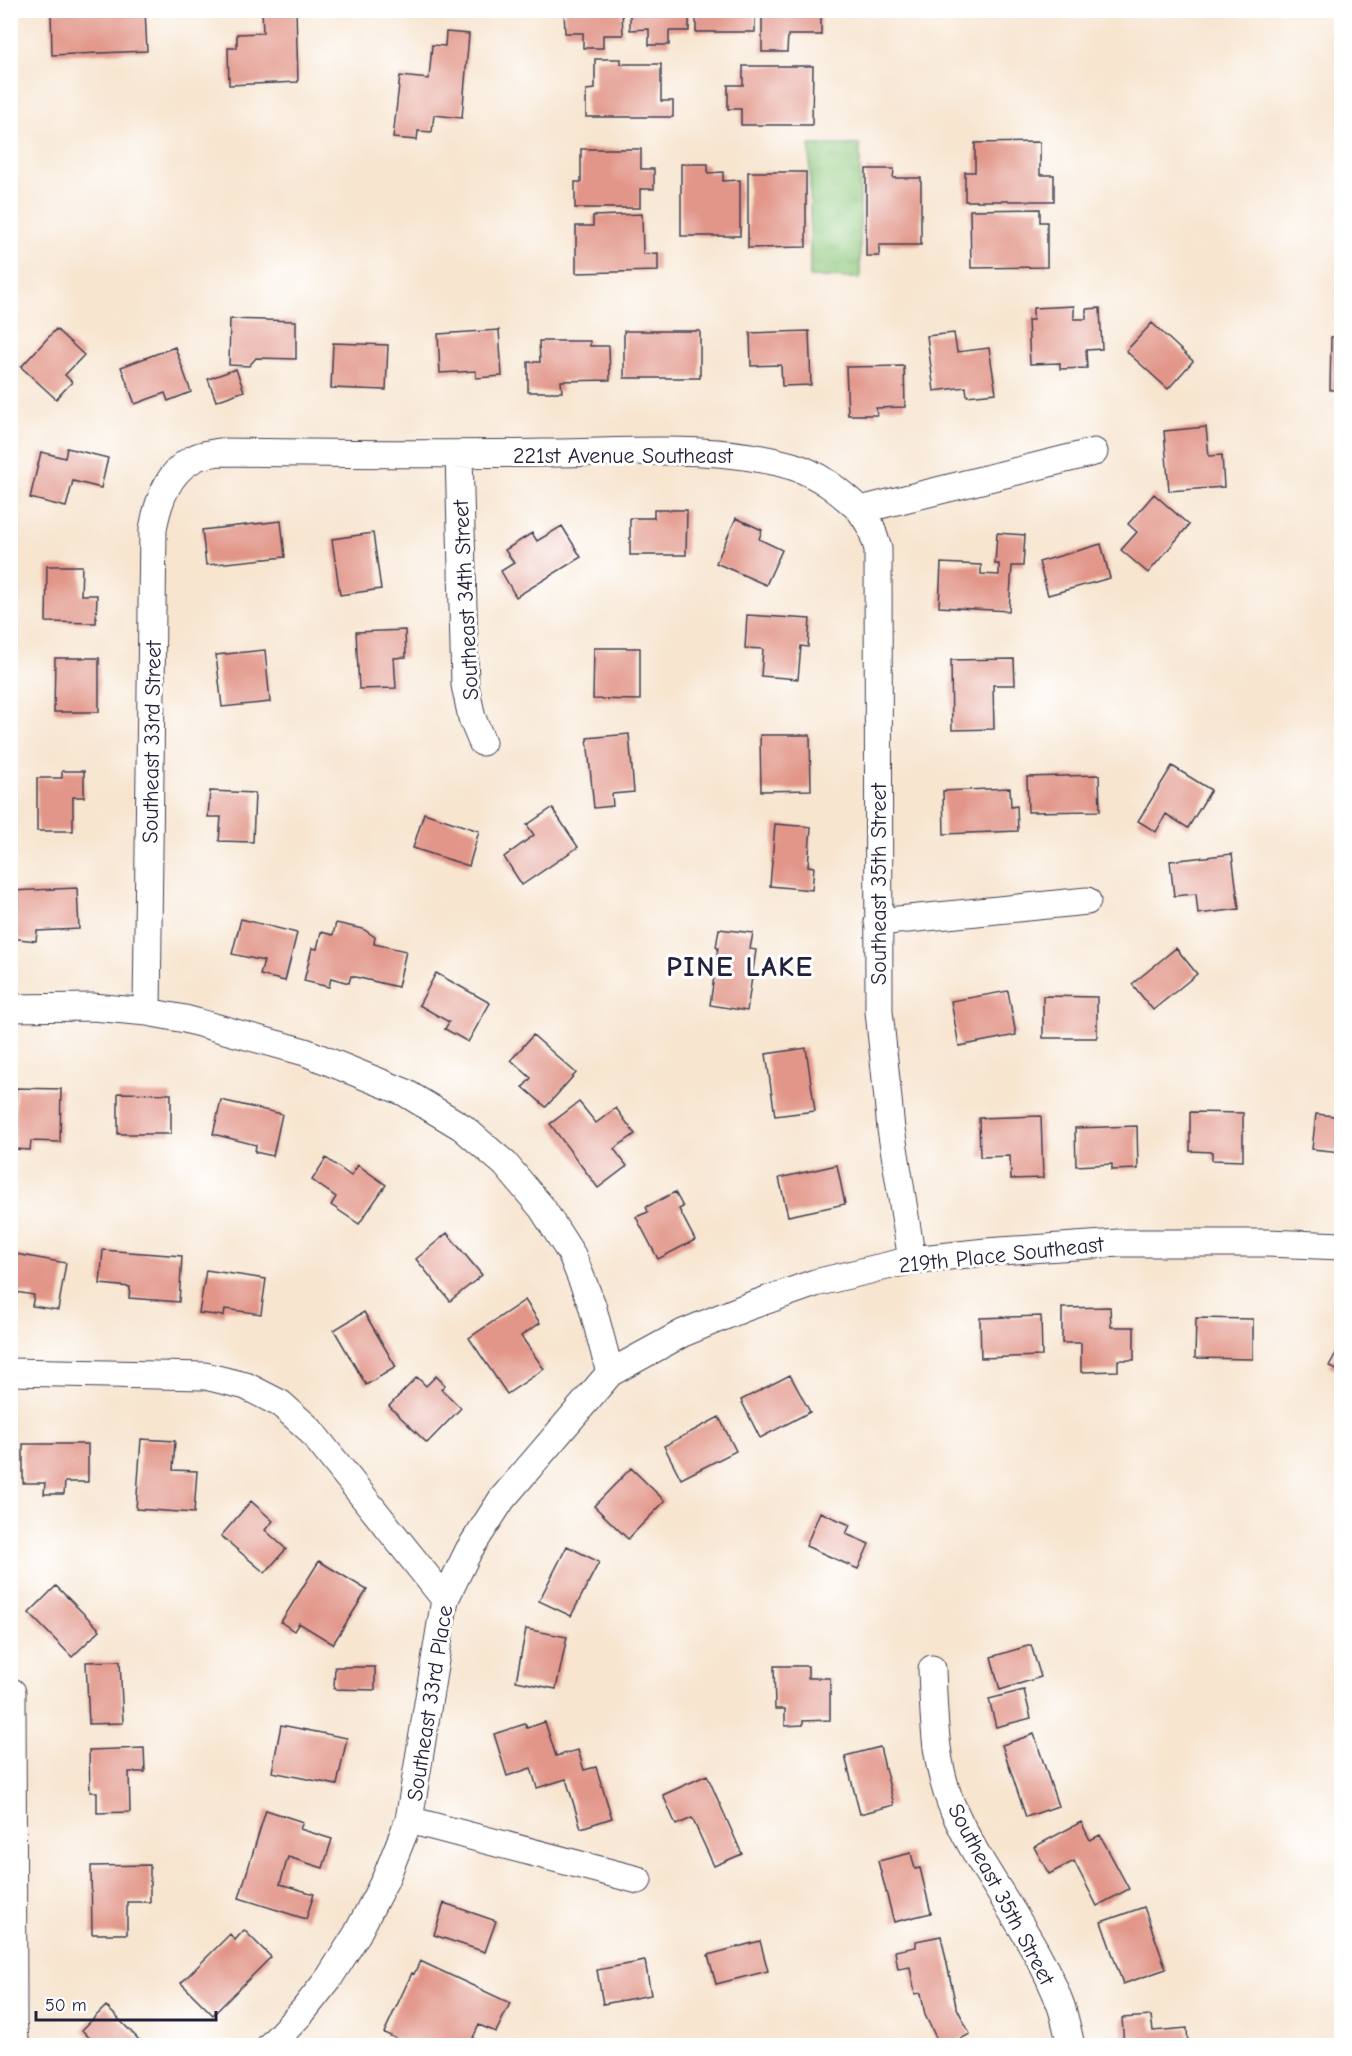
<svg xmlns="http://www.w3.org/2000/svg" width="1352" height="2056" viewBox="0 0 1352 2056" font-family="'Comic Neue',sans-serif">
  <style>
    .grass { fill: url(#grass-tufts); stroke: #59765c; stroke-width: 1.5 }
    .building { fill: #e29689 }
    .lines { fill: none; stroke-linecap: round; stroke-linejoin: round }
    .minor-casing { stroke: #423f51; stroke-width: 29 }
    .minor { stroke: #fff; stroke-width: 27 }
    .labels { text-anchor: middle; stroke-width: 6; stroke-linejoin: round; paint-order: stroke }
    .street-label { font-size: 22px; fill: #22223b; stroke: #fff }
    .district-label { font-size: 28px; font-weight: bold; letter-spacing: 1.5px; fill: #22223b; stroke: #fff }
  </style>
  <defs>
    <pattern id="grass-tufts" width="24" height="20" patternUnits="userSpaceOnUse" patternTransform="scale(1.5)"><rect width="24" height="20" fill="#90c97e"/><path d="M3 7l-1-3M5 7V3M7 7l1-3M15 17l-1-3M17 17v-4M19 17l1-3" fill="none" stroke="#7cac6e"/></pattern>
  </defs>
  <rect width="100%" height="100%" fill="#fff"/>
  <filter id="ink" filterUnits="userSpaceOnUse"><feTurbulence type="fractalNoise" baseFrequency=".0167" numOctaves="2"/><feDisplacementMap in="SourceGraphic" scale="12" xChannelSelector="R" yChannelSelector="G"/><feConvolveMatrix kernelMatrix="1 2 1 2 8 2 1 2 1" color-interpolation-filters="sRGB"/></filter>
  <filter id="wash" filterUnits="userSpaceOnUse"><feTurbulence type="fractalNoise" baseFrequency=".008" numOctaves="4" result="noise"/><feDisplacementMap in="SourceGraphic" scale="24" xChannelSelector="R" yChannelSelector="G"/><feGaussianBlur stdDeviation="1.35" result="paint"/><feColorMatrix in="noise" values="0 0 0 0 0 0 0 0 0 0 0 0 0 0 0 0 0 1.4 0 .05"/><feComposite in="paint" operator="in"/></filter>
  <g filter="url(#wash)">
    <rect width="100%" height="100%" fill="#f7e5d0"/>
    <path class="grass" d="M810,145H860V278L810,277Z"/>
    <g id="blocks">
      <path class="building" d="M92,10H145L147,51L52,55L51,12Z
        M262,10H296L298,82L229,85L228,48H237V34L263,33Z
        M564,10H622L623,35H603V48H583V33H565Z
        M630,10H689V31H669V45H649V29L630,30Z
        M696,10H755V32H696Z
        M762,10H821V35H788L787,52H762Z
        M446,32L469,34L462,118L434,115L432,132L418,131L417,140L393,138L400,76L429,79L432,45L445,46Z
        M595,59H621V64H661V101H673V117H586V90L595,89Z
        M743,66H813L812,125H741V109H728V85H743Z
        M1040,142V175H1054V201H965V172H975V143Z
        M581,149H641V169H654V189H640V208H575V182H581Z
        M681,164H708V173L723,172V181L740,180V236H681Z
        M866,169H894L893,178H921V245H879V256H866Z
        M748,172H806V247L748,248Z
        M1040,209V222H1047V267L971,268L970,210Z
        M642,214L643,254L658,253V271L576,273V226H593V216Z
        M1074,306V319H1086V309L1100,308L1102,349L1086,350L1087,368L1060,369V363L1030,364L1028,320H1033V308Z
        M230,319L296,321V359L256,358L249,366L229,365Z
        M1152,323L1193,361L1168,389L1126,351Z
        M56,329L84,355L65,375L72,382L56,399L21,367Z
        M499,330L502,376L476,378V371L440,373L438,334Z
        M624,331H700V378H624Z
        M809,331L811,385L782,386L781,365L751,366L750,333Z
        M954,333L957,352L989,348L996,393L967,396L966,387L934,391L927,336Z
        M1331,337H1342V390H1330Z
        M539,341H590V346H609L610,380L561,381L562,392H528V362H540Z
        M333,343L388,345L386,390L331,388Z
        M175,347L191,392L168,401L165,393L135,404L121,367Z
        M904,366L905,407L876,408L877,415H848L846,367Z
        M236,369L244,391L216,401L208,379Z
        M1206,427L1209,456L1222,455L1224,487L1169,491L1164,431Z
        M67,448L108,458L101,488L73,481L66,507L30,498L41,452L65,458Z
        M1154,494L1189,525L1148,573L1121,550L1137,532L1128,524Z
        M654,510H687L686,555H630V518H654Z
        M736,518L762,530L759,539L782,550L766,585L716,563Z
        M281,521L285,557L206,565L202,530Z
        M562,526L581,557L516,597L501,571L514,563L505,550L532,533L537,541Z
        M373,533L381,589L340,595L332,539Z
        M997,533L1025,535L1023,566H1012L1009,611L939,607L941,563L981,565V574L999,575V564H995Z
        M1101,544L1110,578L1048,595L1039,562Z
        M47,566H82L81,595H97L96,623L46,622Z
        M747,615L810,619L808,647L801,646L798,679L761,676L763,649L745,648Z
        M405,630L406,657L394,658L396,688L359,689L356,632Z
        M594,648H640V700L593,699Z
        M265,650L270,702L222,707L216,655Z
        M55,658H99V712H54Z
        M1014,659L1015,685H993L994,729L952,730L951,660Z
        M629,734L634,792L612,794L613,806L594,808L587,738Z
        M760,735H810L811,790L761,791Z
        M1172,766L1211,790L1188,828L1166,814L1156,832L1138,821Z
        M62,771H84V797H73V831H37V778H62Z
        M1099,775L1100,811L1028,812L1027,777Z
        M1010,788L1011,807L1017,806L1018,831L944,834L943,791Z
        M210,791L255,793L253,842L219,841L221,817H208Z
        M552,808L578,847L522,885L504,857L534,835L527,825Z
        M424,813L479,831L469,866L413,848Z
        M775,824L811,827L808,866L814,867L812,890L770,886Z
        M1232,854L1239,909L1198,914L1196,894L1174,896L1170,861Z
        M77,888L79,929L37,931L36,941L10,938L11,891Z
        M241,919L297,933L285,981L260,975L264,961L232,954Z
        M336,923L363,929L375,937L374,944L406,951L398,987L351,976L349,983L331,978L329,987L304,981L312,948L317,949L321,932L333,935Z
        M719,929L753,933L750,949L756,950L747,1011L710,1005L718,948L716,947Z
        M1176,948L1197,974L1153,1010L1132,984Z
        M436,973L490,1003L468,1042L445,1029L449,1022L419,1005Z
        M1008,991L1016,1035L959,1046L951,1001Z
        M1043,996L1097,997V1038H1043Z
        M533,1035L576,1073L546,1107L523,1087L531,1078L511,1060Z
        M806,1048L815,1111L775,1116L766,1054Z
        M16,1088L61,1089L60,1142L31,1141L30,1150L14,1149Z
        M118,1093L171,1094V1134H118Z
        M221,1100L282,1114L273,1156L255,1152L256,1145L213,1134Z
        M579,1102L596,1123L616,1108L635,1134L614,1149L627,1166L598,1188L550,1124Z
        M1190,1112L1243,1113V1161L1212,1160V1152L1190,1151Z
        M1316,1114L1342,1117V1152L1312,1149Z
        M1041,1116L1043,1178L1011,1179L1010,1156L980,1157L979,1118Z
        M1137,1126L1138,1169L1112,1170V1164L1076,1166L1075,1128Z
        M326,1158L351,1176L358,1165L386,1185L359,1224L331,1205L336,1197L312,1180Z
        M837,1165L845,1204L788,1216L779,1178Z
        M675,1192L683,1207L679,1209L695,1240L658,1259L636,1217L648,1212L646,1207Z
        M447,1233L482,1275L450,1301L416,1259Z
        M103,1250L182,1256L179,1302L129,1298L130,1287L100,1284Z
        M10,1253L66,1263L58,1310L32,1306L34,1295L10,1291Z
        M206,1270L266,1279L261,1314L225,1309L224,1316L199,1313Z
        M525,1300L540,1323L521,1336L544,1369L507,1394L469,1338Z
        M1110,1307L1111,1327H1134V1360H1118V1371L1081,1372V1343H1062V1308Z
        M364,1312L396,1367L366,1385L334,1330Z
        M1041,1316L1042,1356L981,1358L980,1318Z
        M1196,1318L1253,1319V1359L1195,1358Z
        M1342,1342V1373L1329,1366Z
        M790,1375L810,1412L760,1438L741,1400Z
        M436,1376L445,1385L441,1389L461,1408L427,1443L389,1406L417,1377L426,1386Z
        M719,1417L736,1451L681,1479L664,1446Z
        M141,1439L175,1441L173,1470L197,1471L194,1513L136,1509Z
        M23,1444H88V1482H65L64,1494H44L45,1483H23Z
        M631,1468L665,1501L628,1539L594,1506Z
        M251,1501L273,1521L265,1530L286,1549L265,1573L221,1536Z
        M820,1512L850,1525L846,1534L869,1544L858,1569L806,1546Z
        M567,1546L599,1562L571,1616L539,1601Z
        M319,1561L367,1590L333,1644L299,1623L294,1631L281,1622Z
        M56,1586L100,1630L72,1657L29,1613Z
        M526,1629L567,1637L556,1689L516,1681Z
        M1031,1645L1041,1677L1000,1690L991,1657Z
        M120,1661L123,1723L89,1724L86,1662Z
        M774,1666H808V1678H830V1720L803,1721V1725L785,1726V1709H775Z
        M335,1667H375V1690L334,1689Z
        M1024,1690L1031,1718L996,1727L989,1699Z
        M545,1722L556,1756L578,1750L584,1770L596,1767L612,1818L581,1828L566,1779L537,1788L531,1768L507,1776L494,1734L525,1724L527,1728Z
        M281,1725L347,1738L337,1785L272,1772Z
        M1034,1734L1058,1806L1026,1817L1002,1745Z
        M880,1747L894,1805L860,1814L845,1756Z
        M144,1748L145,1772H129L130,1812L97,1813V1792H90L89,1750Z
        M707,1775L742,1854L714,1866L692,1818L676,1825L663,1795Z
        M266,1810L303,1822L300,1829L332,1839L323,1868L288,1857L280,1884L314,1894L306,1919L239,1898Z
        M1081,1822L1090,1840L1100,1835L1129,1889L1097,1906L1074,1861L1049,1874L1034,1847Z
        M911,1853L915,1869L920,1868L931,1913L894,1922L878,1861Z
        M150,1865V1902H127V1934H92L91,1866Z
        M444,1903L496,1921L485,1952L434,1935Z
        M1144,1907L1166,1969L1123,1984L1101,1922Z
        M244,1930L271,1957L213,2015L181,1983L230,1934L235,1940Z
        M941,1936L956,2006L970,2034L947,2046H940L925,2015L921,1993L915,1994L910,1967L898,1969L895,1951L916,1947V1941Z
        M760,1941L768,1971L716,1984L708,1955Z
        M420,1961L510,2003L496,2032L479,2025L469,2046H412L384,2033L412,1973L414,1974Z
        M645,1961L651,1995L603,2004L597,1970Z
        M106,2006L145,2046H97L82,2030Z
        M1151,2016L1153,2031L1187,2028L1188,2046H1124L1122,2018Z"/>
    </g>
  </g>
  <g filter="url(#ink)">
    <use href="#blocks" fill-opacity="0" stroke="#423f51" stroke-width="1.5"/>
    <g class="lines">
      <g class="minor-casing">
        <path id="minor" d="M459,454L465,685L472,718L482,742
          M860,510L871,527L878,549L879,1011L891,1129L912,1260
          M878,922L1087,901
          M10,1008L93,1007L147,1012L185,1019L305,1052L404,1092L462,1127L505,1164L542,1208L572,1255L592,1305L610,1373
          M147,1012L153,529C158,501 168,471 195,458C202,454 211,454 219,452C326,453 434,455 542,453C624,453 713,443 792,466C819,474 839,491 860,510L1094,452
          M10,1372L205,1376L246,1386L281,1404L309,1429L445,1599
          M932,1669C934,1717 934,1768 955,1813C985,1879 1036,1936 1061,2006C1065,2018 1068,2032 1071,2046
          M12,1692L13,2022L16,2046
          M409,1820L638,1880
          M270,2046L303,2011L329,1978L357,1934L385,1880L409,1820L445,1599L469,1550L502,1499L610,1373L683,1333L744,1308L815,1283L912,1260L986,1252L1119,1243H1267L1342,1246"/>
      </g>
      <use href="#minor" class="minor"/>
    </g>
  </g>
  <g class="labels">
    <g class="street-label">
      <text x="623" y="463">221st Avenue Southeast</text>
      <text transform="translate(465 600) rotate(-93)" y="8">Southeast 34th Street</text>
      <text transform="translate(151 742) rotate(-89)" y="8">Southeast 33rd Street</text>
      <text transform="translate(878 884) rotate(-90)" y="8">Southeast 35th Street</text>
      <text transform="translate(1001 1254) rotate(-6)" y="8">219th Place Southeast</text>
      <text transform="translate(429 1703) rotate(-81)" y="8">Southeast 33rd Place</text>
      <text transform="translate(1002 1894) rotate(62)" y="8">Southeast 35th Street</text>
    </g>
    <g class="district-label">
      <text x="740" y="976">PINE LAKE</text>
    </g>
  </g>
  <rect width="1352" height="2056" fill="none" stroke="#fff" stroke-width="36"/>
  <path d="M36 2011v9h180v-9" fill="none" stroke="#22223b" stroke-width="3"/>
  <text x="45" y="2011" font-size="18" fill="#22223b" stroke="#ffffff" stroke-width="4.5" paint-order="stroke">50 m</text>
</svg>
